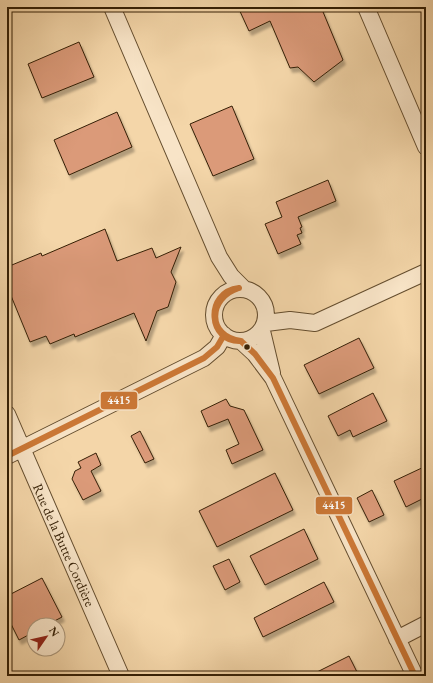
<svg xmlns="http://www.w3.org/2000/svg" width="433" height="683" viewBox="0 0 433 683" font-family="'EB Garamond',serif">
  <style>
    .building { fill: #db9a79; stroke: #341f05; filter: url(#shadow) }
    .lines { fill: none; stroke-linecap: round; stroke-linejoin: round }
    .minor-casing { stroke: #644d2e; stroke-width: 18 }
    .minor { stroke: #f8e4c7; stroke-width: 16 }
    .bus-1-casing { stroke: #f8e4c7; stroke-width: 9 }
    .bus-1 { stroke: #cc7836; stroke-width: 6 }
    .bus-dot { fill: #341f05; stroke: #f8e4c7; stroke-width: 1.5 }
    .labels { text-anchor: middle; stroke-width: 4; stroke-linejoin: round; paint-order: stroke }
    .street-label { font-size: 14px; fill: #341f05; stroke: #f8e4c7 }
    .line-badge { stroke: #f8e4c7; stroke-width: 1.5 }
    .badge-label { font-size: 11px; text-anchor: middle; font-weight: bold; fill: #fff }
  </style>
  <defs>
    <filter id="shadow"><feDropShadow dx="2.5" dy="4.5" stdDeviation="1" flood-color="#0004"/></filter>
  </defs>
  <rect width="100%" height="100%" fill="#f4d6a9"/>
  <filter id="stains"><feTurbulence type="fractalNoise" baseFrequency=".005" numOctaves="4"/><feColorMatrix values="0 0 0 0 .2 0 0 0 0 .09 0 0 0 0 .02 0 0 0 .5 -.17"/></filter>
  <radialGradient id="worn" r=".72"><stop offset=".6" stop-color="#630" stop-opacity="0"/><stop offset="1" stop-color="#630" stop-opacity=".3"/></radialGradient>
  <path class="building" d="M238,7H321L343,60L314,82L298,67L290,68L270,21L249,31Z
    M79,42L94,77L42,98L28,64Z
    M232,106L254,159L213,176L190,124Z
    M117,112L132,147L69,175L54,140Z
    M328,180L336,201L298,217L302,227L300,228L302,233L297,235L301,244L278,254L265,224L282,217L276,202Z
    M105,229L117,261L152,248L156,258L181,247L171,272L176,282L168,307L157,311L146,341L134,313L75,337L74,334L50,344L46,336L30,342L7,286V267L41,253L42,256Z
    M359,338L374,368L319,394L304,365Z
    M373,393L387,421L353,437L350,430L338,436L328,416Z
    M226,399L230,406L244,410L263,450L232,464L226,450L239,444L228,419L208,427L201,411Z
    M140,431L154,459L145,463L131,436Z
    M96,453L101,465L91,471L101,491L83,500L72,479L75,471L81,468L78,462Z
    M426,466V497L406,507L394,481Z
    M275,473L293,510L217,547L199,511Z
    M372,490L384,515L369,522L357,498Z
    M304,529L318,559L265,585L250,556Z
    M229,559L240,582L225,590L213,566Z
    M42,578L62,617L47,625H34V632L19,640L7,616V596Z
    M324,582L334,602L263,637L254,618Z
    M349,656L359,676H309Z"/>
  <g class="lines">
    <g class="minor-casing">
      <path id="minor" d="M112,7L219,257L231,276L243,288
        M366,7L426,147
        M214 315a26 26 0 1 1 52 0a26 26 0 1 1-52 0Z
        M266,323L290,320L315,323L426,272
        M262,331L272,373
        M242,342L255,354L273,378L415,676
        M7,414L121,676
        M7,456L204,358L217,347L224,335
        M397,639L426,624"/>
    </g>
    <use href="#minor" class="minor"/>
    <g class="bus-1-casing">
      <path id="bus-1" d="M239,288C207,298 207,337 241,341
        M239,288C204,292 208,343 241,341
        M242,342L255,354L273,378L415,676
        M7,456L204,358L217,347L224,335"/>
    </g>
    <use href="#bus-1" class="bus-1"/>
  </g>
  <circle class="bus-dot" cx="247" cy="347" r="3.5"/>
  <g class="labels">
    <g class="street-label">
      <text transform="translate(64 545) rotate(66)" y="5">Rue de la Butte Cordière</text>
    </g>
  </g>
  <g class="line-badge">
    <rect x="100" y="391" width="38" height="19" rx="4" fill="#cc7836"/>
    <rect x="315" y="496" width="38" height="19" rx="4" fill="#cc7836"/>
  </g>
  <g class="badge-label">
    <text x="119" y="404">4415</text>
    <text x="334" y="509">4415</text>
  </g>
  <rect width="433" height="683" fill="none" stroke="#f4d6a9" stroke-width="24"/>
  <rect x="8" y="8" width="417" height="667" fill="none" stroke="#341f05" stroke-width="2"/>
  <rect x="12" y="12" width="409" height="659" fill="none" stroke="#341f05"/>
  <g transform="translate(46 637) rotate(56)"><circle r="19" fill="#f8e4c7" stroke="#aa9579"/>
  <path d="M0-3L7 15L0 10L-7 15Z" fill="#8f2418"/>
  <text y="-6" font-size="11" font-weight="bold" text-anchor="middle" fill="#341f05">N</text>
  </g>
  <rect width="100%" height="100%" filter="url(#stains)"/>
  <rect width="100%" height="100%" fill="url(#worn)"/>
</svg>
